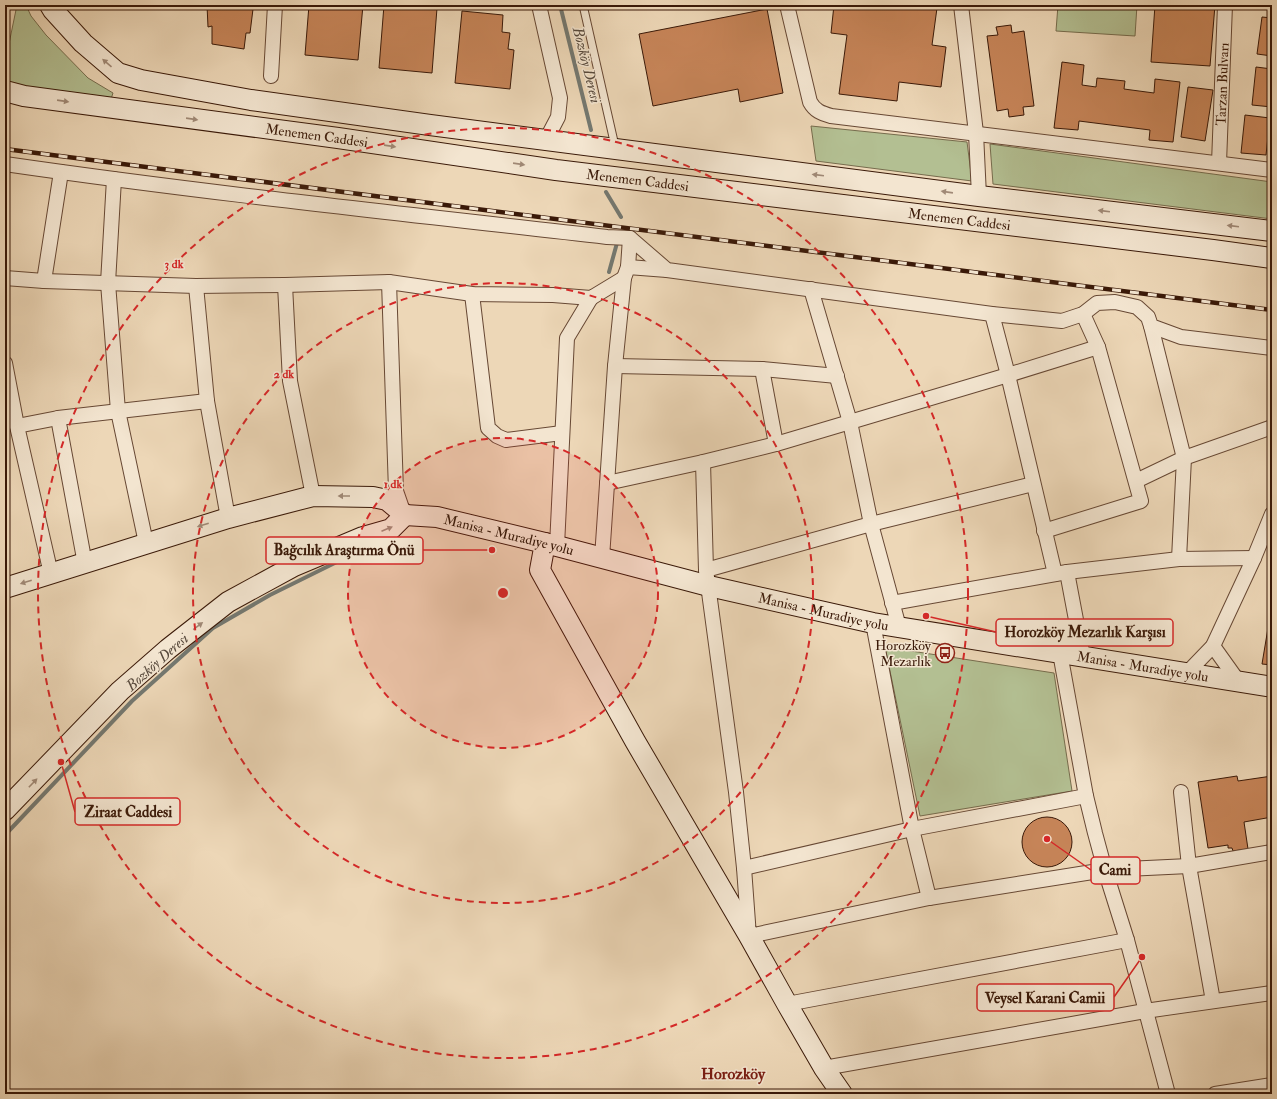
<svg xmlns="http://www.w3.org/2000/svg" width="1277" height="1099" viewBox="0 0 1277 1099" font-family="'IM FELL Double Pica',serif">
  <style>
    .green { fill: #b3bf92; stroke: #766c4d }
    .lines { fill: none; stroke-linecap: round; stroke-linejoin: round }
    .stream { stroke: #747870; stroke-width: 4 }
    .building { fill: #c68458; stroke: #3a1908 }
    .lane-casing { stroke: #674834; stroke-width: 9 }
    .street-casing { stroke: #674834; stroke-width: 16 }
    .secondary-casing { stroke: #3a1908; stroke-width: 22 }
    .lane { stroke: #f3e5d0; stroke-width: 7 }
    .street { stroke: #f3e5d0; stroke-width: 14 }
    .secondary { stroke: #f3e5d0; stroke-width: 20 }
    .rail-casing { stroke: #3a1908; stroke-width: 4.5 }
    .rail { stroke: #f3e5d0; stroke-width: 3; stroke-dasharray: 9; stroke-linecap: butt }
    .oneway { fill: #a08976 }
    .ring { fill: none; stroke: #d62828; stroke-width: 2; stroke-dasharray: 7 5 }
    .labels { text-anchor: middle; stroke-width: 3; stroke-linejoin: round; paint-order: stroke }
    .street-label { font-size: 14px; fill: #3a1908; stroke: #f3e5d0 }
    .poi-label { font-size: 14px; fill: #3a1908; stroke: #f3e5d0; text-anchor: end }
    .water-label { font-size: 15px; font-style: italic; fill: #57493c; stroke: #f3e5d0 }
    .quarter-label { font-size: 16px; font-weight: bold; fill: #7a1f14; stroke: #f3e5d0 }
    .centre { fill: #d62828; stroke: #f3e5d0; stroke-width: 2 }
    .ring-label { font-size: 12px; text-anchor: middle; font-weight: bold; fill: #d62828; stroke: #f3e5d0; stroke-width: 3; stroke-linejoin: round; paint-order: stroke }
    .leader { fill: none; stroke: #d62828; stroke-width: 1.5 }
    .callout-dot { fill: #d62828; stroke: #f3e5d0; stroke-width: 1.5 }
    .callout { fill: #f3e5d0; stroke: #d62828; stroke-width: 1.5 }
    .callout-label { font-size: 15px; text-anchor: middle; font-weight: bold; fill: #3a1908 }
  </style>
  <rect width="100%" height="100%" fill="#edd7b7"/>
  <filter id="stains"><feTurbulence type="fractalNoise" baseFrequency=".005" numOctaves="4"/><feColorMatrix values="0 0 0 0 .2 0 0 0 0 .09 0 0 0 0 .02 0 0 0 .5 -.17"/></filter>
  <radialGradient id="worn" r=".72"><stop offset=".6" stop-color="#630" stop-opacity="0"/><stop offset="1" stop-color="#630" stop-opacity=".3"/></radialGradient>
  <path class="green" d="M17,5H26L31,16L46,35L88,78L113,93L111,99L5,84V63Z
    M1058,5H1137L1135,36L1056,31Z
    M811,126L967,142L972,181L816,161Z
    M990,144L1272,182V219L993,184Z
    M885,647L1054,673L1072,791L920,816Z"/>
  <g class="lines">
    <path class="stream" d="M560,5L591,130
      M606,192L621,217
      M609,272L617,243
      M5,835L132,701L213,628L270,595L359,551"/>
  </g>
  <path class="building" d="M207,5H250L249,8L253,9L250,33H246L244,49L212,44V26L208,27Z
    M309,5H363L358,60L305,55Z
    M384,5L437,8L432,73L379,68Z
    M834,5H911L937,8L932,45L946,47L941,87L899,82L897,101L839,94L847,35L831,33Z
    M1155,5H1215L1210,66L1151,62Z
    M767,9L783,93L740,102L738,89L653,106L639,34Z
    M462,11L503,15L502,32L510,33L508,49L514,50L510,89L455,83Z
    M1262,17L1272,18V56L1257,54Z
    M1011,25L1012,33L1024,31L1034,106L1023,107L1024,115L1009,117L1008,109L997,111L987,36L998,35L996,27Z
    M1062,62L1084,65L1082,85L1096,87L1097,78L1125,81L1124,89L1154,93L1155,79L1180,82L1173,142L1149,140L1150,130L1079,121L1078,130L1054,128Z
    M1256,67L1272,69V107L1252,105Z
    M1188,87L1213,90L1205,141L1181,137Z
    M1245,115L1270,118L1266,155L1241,153Z
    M1271,609H1272V622H1269Z
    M1269,622H1272V665L1262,664Z
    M1237,776L1238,781L1272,776V817L1244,822L1248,849L1233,851L1232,848H1228V845L1208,848L1198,782Z
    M1022 842a25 25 0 1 1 50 0a25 25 0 1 1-50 0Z"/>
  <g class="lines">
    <g class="lane-casing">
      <path id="lane" d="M583,5L615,146"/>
    </g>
    <g class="street-casing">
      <g id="street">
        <path d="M539,5L560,98L558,117L546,140"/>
        <path d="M787,5L810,102C815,111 821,113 831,116L1272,170"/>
        <path d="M961,5L976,133L979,196"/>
        <path d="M271,76L275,5"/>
        <path id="s1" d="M1219,163L1225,5"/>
        <path d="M5,164C205,193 406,214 607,237L630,238L667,270L992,314L1062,321L1083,314L1097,303L1115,302L1137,307L1148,317L1151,326L1181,337L1272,348"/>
        <path d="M114,179L108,283L118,411L146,543"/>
        <path d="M628,267L630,238"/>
        <path d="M5,278L44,281L196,286L285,285L389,282L472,294L553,295L591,298L624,278"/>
        <path d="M44,281L61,172"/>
        <path d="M389,282L396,491L404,514"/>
        <path d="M285,285L290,381L313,496"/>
        <path d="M196,286L207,401L228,518"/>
        <path d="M811,289L850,422L871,524L899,627"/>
        <path d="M472,294L488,428L497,436L506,440L562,433"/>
        <path d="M992,314L1008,375L1055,574"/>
        <path d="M1151,326L1184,458L1179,559"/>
        <path d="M5,363L17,426L51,574"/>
        <path d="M615,366L762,369L837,376"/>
        <path d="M762,369L776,444"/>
        <path d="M58,418L85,564"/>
        <path d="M17,426L58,418L207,401"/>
        <path d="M703,462L706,570L736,792L744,868L749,936L929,898L1105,870L1189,866L1272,852"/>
        <path d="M1136,481L1184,458L1272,427"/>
        <path d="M607,483L703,462L776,444L1008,375L1098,347"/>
        <path d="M1044,531L1141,501L1098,347L1083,314"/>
        <path d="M557,546L567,338L591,298"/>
        <path d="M602,558L615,366L624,278L628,267L667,270"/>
        <path d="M706,570L871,524L1033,484"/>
        <path d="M1067,572L1083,657"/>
        <path d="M892,603L1067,572L1179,559L1254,558"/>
        <path d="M873,623L912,829L929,898"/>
        <path d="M1213,646L1238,681"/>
        <path d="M1060,653L1086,796L1095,833L1105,870L1127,940L1168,1094"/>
        <path d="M1186,674L1213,646L1254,558L1272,514"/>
        <path d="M1181,792L1189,866L1213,1001"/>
        <path d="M744,868L912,829L1086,796"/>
        <path d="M787,1004L1127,940"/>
        <path d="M824,1068L1145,1011L1272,993"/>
        <path d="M1215,1094L1272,1085"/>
      </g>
    </g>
    <g class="secondary-casing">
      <g id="secondary">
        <path d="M50,5L53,10L83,43L118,73L141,80L251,100L430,125L979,196L1272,231"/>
        <path id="s2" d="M5,91L24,96L338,138L556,170L1213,250L1272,258"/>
        <path id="s3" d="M405,515L437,517L557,546L709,586L873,623L1272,687"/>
        <path d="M545,543L540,570L635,741L749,936L787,1004L824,1068L842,1094"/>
        <path d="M5,588L228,518L313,496L373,497L387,500L405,515"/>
        <path d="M5,810L120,691L168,649L228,602L294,566L363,537L391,529L405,515"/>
      </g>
    </g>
    <use href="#lane" class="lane"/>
    <use href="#street" class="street"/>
    <use href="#secondary" class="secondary"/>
    <g class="rail-casing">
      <path id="rail" d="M5,149L1272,310"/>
    </g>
    <use href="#rail" class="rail"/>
  </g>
  <defs><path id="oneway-solid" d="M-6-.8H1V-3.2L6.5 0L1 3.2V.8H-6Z"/></defs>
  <g class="oneway">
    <use href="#oneway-solid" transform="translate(107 63) rotate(-139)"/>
    <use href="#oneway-solid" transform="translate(63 101) rotate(8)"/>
    <use href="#oneway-solid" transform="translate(192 119) rotate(8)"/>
    <use href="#oneway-solid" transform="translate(390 146) rotate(8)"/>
    <use href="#oneway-solid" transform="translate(519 164) rotate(8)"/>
    <use href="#oneway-solid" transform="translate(818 175) rotate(-173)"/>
    <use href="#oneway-solid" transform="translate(947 192) rotate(-172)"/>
    <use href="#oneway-solid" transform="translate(1104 211) rotate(-173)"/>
    <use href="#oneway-solid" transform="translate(1233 226) rotate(-173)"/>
    <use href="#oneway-solid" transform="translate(344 496) rotate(180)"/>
    <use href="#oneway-solid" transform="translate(203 525) rotate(163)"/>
    <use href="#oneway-solid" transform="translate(387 529) rotate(-23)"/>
    <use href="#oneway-solid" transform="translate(26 582) rotate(163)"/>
    <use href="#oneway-solid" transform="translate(198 626) rotate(-37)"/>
    <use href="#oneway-solid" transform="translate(33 783) rotate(-46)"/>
  </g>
  <circle cx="503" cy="593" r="155" fill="#d62828" fill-opacity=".12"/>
  <g class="ring">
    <circle cx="503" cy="593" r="155"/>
    <circle cx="503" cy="593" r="310"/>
    <circle cx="503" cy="593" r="465"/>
  </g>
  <defs>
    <g id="bus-ring" transform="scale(1)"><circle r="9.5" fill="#f3e5d0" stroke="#8f2418" stroke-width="1.5"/><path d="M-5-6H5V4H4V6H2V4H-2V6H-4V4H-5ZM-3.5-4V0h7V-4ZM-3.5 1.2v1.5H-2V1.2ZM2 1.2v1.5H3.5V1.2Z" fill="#8f2418"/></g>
  </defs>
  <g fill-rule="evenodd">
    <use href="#bus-ring" x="945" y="653"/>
  </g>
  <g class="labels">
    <g class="street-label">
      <text dy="5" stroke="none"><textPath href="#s1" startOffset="79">Tarzan Bulvarı</textPath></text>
      <text dy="5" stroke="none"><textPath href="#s2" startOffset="315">Menemen Caddesi</textPath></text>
      <text dy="5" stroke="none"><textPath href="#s2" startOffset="639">Menemen Caddesi</textPath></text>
      <text dy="5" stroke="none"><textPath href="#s2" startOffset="963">Menemen Caddesi</textPath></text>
      <text dy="5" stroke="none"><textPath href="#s3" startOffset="106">Manisa - Muradiye yolu</textPath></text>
      <text dy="5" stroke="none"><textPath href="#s3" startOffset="430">Manisa - Muradiye yolu</textPath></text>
      <text dy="5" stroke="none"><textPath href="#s3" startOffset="754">Manisa - Muradiye yolu</textPath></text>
    </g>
    <g class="poi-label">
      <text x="931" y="650">Horozköy<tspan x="931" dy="16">Mezarlık</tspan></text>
    </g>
    <g class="water-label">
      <text transform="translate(587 65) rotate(76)" y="5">Bozköy Deresi</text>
      <text transform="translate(157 662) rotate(-42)" y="5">Bozköy Deresi</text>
    </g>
    <g class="quarter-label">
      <text x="733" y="1079">Horozköy</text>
    </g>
  </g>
  <circle cx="503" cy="593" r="6" class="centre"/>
  <g class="ring-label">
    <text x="174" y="268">3 dk</text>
    <text x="284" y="378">2 dk</text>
    <text x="393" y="488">1 dk</text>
  </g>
  <path class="leader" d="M492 550L423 550M926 616L996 632M61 762L75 812M1047 839L1091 870M1142 957L1114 997"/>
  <g class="callout-dot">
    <circle cx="492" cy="550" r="4"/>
    <circle cx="926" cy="616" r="4"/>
    <circle cx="61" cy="762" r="4"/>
    <circle cx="1047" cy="839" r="4"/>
    <circle cx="1142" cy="957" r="4"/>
  </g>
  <g class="callout">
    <rect x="266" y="537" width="157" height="27" rx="4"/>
    <rect x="996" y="619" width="177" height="27" rx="4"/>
    <rect x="75" y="798" width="105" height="27" rx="4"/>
    <rect x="1091" y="857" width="49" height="27" rx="4"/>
    <rect x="977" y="984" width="137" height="27" rx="4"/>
  </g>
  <g class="callout-label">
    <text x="344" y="555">Bağcılık Araştırma Önü</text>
    <text x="1085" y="637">Horozköy Mezarlık Karşısı</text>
    <text x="128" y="817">Ziraat Caddesi</text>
    <text x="1115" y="875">Cami</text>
    <text x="1045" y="1003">Veysel Karani Camii</text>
  </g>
  <rect width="1277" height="1099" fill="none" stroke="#edd7b7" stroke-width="20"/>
  <rect x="6" y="6" width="1265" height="1087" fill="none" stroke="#3a1908" stroke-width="2"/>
  <rect x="10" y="10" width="1257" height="1079" fill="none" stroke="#3a1908"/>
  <rect width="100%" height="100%" filter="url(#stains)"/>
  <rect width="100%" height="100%" fill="url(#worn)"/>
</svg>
